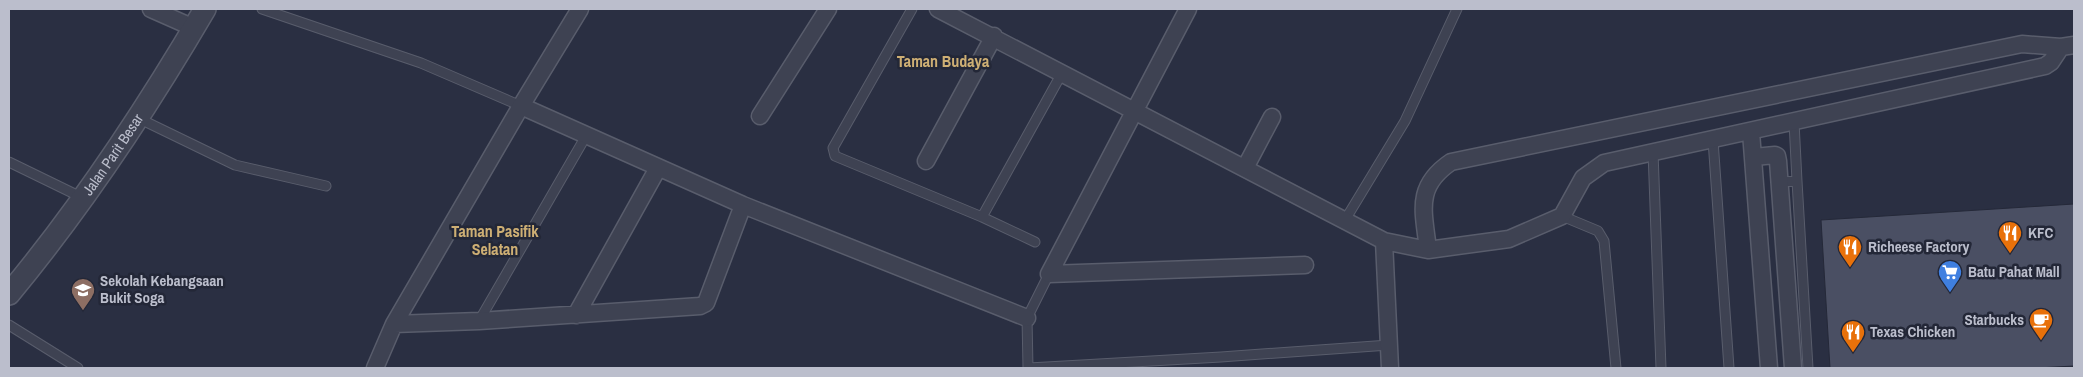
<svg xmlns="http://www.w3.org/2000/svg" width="2083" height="377" viewBox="0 0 2083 377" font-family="'Archivo Narrow',sans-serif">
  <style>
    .building { fill: #4a4f63; stroke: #252939 }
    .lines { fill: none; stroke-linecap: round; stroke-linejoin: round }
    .service-casing { stroke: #595d6c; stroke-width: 11 }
    .minor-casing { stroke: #595d6c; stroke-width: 19 }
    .tertiary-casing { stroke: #595d6c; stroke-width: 24 }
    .service { stroke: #3e4252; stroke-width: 9 }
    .minor { stroke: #3e4252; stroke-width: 16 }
    .tertiary { stroke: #3e4252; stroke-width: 21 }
    .labels { text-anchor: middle; stroke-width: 5; stroke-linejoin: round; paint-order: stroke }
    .street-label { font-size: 15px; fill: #bbbecc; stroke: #232737 }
    .poi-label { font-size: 15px; font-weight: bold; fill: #bbbecc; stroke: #232737; text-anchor: start }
    .neighbourhood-label { font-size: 16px; font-weight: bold; fill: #ceaf74; stroke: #232737 }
  </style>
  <rect width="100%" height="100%" fill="#2a2f42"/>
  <path class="building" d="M2074,204V366L2037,368H1830L1821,220Z"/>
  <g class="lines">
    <g class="service-casing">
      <path id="service" d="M262,9L421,63L521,106
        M912,9L833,148L835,156L982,217L1035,242
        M138,118L235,165L326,186
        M1794,122L1797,181
        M1713,140L1729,368
        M1653,152L1661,368
        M9,162L83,198
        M1780,182L1797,181L1808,368
        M1562,216L1598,231L1604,241L1616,368
        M982,217L1062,73
        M1345,220L1405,121L1457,9
        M479,321L586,136
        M9,325L78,368
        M1028,368L1027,318L1049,274
        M1029,368L1221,357L1389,345"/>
    </g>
    <g class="minor-casing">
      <path id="minor" d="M151,9L194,28
        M938,9L1384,241L1428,250L1509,239L1562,216L1583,178L1604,163L2045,66L2051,62L2061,47
        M1188,9L1049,274L1305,265
        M521,106L743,205L1027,318
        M760,116L828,9
        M1751,132L1769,368
        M1754,157L1775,155L1777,156L1778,161L1793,368
        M926,161L994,36
        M1245,168L1272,117
        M1384,241L1390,368
        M1428,250C1424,212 1414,187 1451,162L2022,44L2061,47L2074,45
        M576,315L658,168
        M394,324L479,321L700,306L706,303L743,205
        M375,368L394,324L521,106L580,9"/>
    </g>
    <g class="tertiary-casing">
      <g id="tertiary">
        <path id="s1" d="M9,294C83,205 147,108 205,9"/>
      </g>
    </g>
    <use href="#service" class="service"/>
    <use href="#minor" class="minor"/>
    <use href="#tertiary" class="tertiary"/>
  </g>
  <defs>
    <g id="restaurant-pin" transform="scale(1.25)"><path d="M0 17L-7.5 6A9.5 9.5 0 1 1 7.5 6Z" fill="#e8710a" stroke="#232737"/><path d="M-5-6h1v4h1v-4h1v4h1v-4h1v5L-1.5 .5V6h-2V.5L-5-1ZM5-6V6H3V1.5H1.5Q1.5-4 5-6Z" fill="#fff"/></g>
    <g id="supermarket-pin" transform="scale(1.25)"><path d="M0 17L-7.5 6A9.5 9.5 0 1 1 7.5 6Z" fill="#3f7fe0" stroke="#232737"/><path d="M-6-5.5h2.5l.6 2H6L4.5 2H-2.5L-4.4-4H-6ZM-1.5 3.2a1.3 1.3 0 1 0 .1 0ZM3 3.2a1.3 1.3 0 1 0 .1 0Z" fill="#fff"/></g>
    <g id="school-pin" transform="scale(1.25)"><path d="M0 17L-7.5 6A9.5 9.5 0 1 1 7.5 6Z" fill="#8d6e63" stroke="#232737"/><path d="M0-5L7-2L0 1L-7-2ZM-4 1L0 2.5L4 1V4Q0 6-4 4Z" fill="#fff"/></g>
    <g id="cafe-pin" transform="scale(1.25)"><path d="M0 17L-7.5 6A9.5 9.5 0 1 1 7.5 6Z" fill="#e8710a" stroke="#232737"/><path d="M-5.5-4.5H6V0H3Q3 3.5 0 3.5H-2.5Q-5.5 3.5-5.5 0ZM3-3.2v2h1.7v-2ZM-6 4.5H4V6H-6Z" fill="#fff"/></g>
  </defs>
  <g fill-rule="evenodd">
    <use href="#restaurant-pin" x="2010" y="233"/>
    <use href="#restaurant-pin" x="1850" y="247"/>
    <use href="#supermarket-pin" x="1950" y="272"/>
    <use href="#school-pin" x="83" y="290"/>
    <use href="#cafe-pin" x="2041" y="320"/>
    <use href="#restaurant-pin" x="1853" y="332"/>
  </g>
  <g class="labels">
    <g class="street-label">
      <text dy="5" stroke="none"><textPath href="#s1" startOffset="174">Jalan Parit Besar</textPath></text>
    </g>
    <g class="poi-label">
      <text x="2028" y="238">KFC</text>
      <text x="1868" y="252">Richeese Factory</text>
      <text x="1968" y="277">Batu Pahat Mall</text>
      <text x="100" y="286">Sekolah Kebangsaan<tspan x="100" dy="17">Bukit Soga</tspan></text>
      <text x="2024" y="325" text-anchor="end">Starbucks</text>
      <text x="1870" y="337">Texas Chicken</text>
    </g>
    <g class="neighbourhood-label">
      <text x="943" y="67">Taman Budaya</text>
      <text x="495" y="237">Taman Pasifik<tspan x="495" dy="18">Selatan</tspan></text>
    </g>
  </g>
  <rect width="2083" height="377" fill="none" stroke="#bbbecc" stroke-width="20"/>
</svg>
